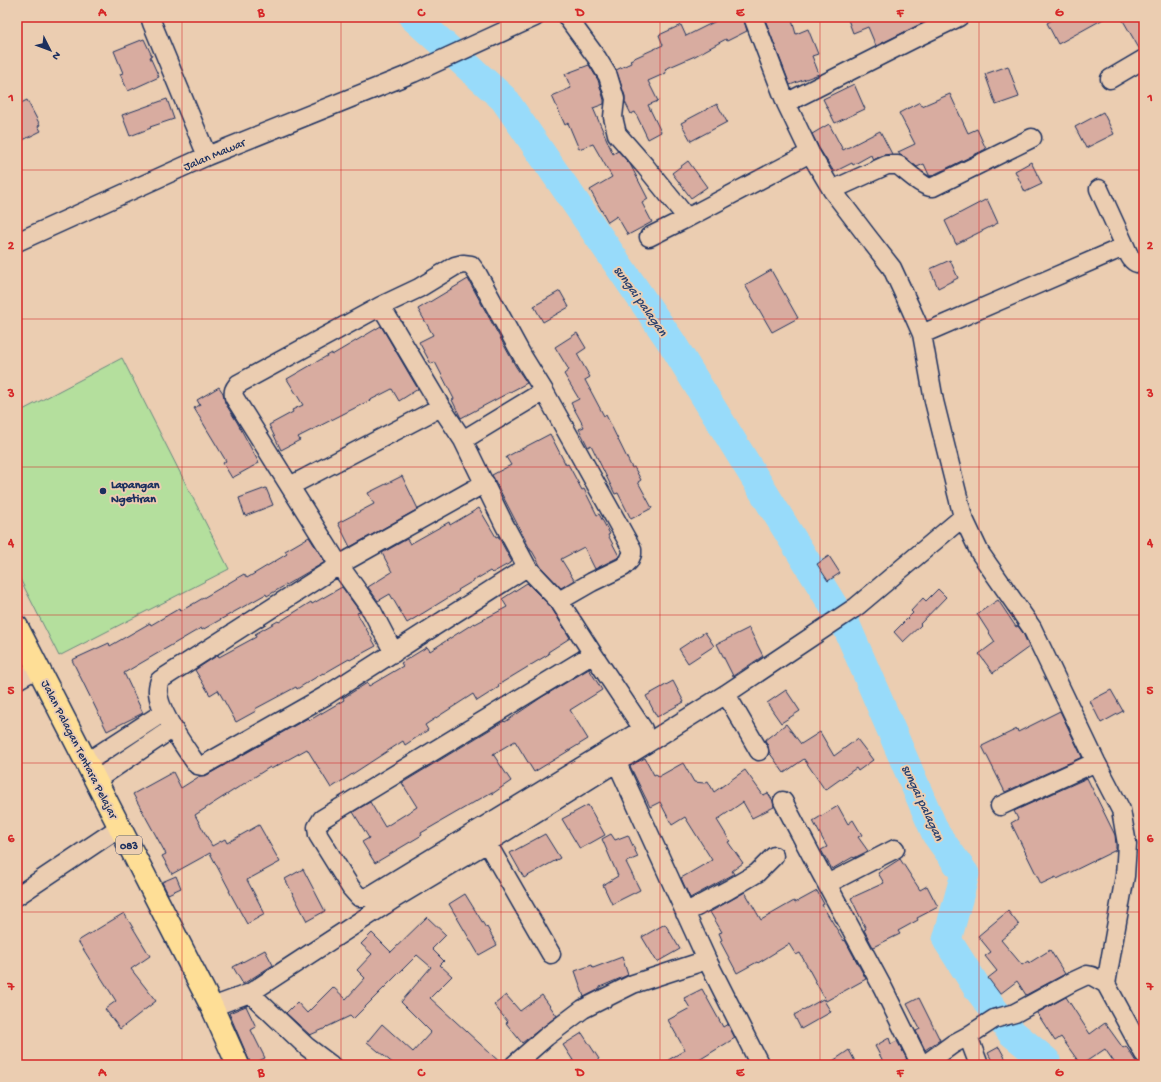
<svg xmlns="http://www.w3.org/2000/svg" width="1161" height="1082" viewBox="0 0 1161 1082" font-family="'Gochi Hand',sans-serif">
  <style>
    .green { fill: #b4df9d; stroke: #68877e }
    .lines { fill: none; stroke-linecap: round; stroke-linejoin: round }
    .river { stroke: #98dbfa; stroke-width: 29 }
    .building { fill: #d8aca0; stroke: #1b2f5e }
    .minor-casing { stroke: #1b2f5e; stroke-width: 21 }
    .primary-casing { stroke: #1b2f5e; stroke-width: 25 }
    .minor { stroke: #ebcdb1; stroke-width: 18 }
    .primary { stroke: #fede96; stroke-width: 22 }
    .grid { fill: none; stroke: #d62828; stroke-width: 1; stroke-opacity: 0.55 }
    .poi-dot { fill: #1b2f5e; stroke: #ebcdb1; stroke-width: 1.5 }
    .labels { text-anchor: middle; stroke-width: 4; stroke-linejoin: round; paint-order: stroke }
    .shield { fill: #ebcdb1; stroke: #595e77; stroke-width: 1 }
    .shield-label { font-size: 11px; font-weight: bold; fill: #1b2f5e }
    .street-label { font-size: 12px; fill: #1b2f5e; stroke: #ebcdb1 }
    .poi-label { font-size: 12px; font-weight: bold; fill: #1b2f5e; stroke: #ebcdb1; text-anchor: start }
    .water-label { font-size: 13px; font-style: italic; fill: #28406e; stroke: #ebcdb1 }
    .neatline { fill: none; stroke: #d62828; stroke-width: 1.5 }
    .grid-label { font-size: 13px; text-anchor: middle; font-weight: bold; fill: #d62828 }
  </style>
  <rect width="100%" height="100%" fill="#ebcdb1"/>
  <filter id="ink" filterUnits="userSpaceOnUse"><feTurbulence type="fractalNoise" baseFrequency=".025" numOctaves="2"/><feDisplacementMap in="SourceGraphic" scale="8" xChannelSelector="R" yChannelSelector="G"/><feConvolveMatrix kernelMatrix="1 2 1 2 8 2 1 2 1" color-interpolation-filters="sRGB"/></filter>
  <g filter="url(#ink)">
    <path class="green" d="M122,358L229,569L59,656L17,573V413Z"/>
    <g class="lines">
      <path class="river" d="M413,17L504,99L672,343L836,610
        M846,625L936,834L965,874L947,940L978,989L1011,1032L1046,1061V1065"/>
    </g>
    <path class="building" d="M714,17H743L747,31L727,41L726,39L695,56L665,69L666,73L648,81L658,101L648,105L661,132L648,139L635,112L631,114L625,102V96L616,70L631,63L630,60L663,45L659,35L681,25L686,36L716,21Z
      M764,17H791L796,34L808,29L818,54L812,56L819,74L790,85Z
      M847,17H935L876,46L868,27L853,33Z
      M1057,17H1107L1058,44L1047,23Z
      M1121,17H1144V49L1140,50Z
      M144,39L152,56L150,57L159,77L128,91L120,74L123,73L114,51Z
      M589,65L598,80L604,100V104L593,108L613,154L618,151L630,164L648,199L642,203L652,222L628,235L617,216L608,222L590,190L612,177L593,144L579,149L568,123L565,125L552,96L571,88L565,74Z
      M1008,66L1019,97L996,105L985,74Z
      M854,84L865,109L835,123L823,99Z
      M950,94L968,133L977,129L986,149L931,176L929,175L924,164L917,167L905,157L900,155L898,152L915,144L899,113L920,102L922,106Z
      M167,99L174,119L150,127L151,128L130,136L122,115Z
      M27,100L40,125L38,126L41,131L17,143V105Z
      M717,104L727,122L691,141L681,123Z
      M1103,112L1114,134L1086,148L1075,127Z
      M829,124L843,150L880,131L892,154L883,155L873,160L871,155L853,165L852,163L834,172L819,148L812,134Z
      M688,161L707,187L691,198L672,173Z
      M1031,162L1042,184L1025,192L1015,171Z
      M987,199L998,223L956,244L945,221Z
      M950,260L958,278L938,288L930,269Z
      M771,270L798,318L772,332L745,285Z
      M468,279L516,367L527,383L461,418L452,400L454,399L435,362L431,364L419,342L433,335L418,309Z
      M560,291L569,307L543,322L534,306Z
      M381,326L418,389L399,401L392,389L298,437L300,440L281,450L269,425L293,412L292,410L303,405L287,379L332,353V355Z
      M577,333L586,348L577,354L590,377L585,380L604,416L606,415L632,468L634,467L641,480L638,482L652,508L631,519L618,493L615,494L591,445L588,447L579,429L584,427L571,403L579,399L564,374L569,370L555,347Z
      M219,387L223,393L225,403L237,422L259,463L232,478L223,463L226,461L194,408L200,405L197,400Z
      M550,434L566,465L568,464L582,490L584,489L597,515L599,514L610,534L608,535L619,556L617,558L595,569L584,547L561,559L574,580L561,588L541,567L532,551H531L492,475L511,465L506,457Z
      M402,476L418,509L350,547L338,523L374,504L368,493Z
      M266,488L273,505L245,516L239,498Z
      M479,508L496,537L498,536L512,562L492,573L490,571L458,590L459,591L407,623L390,594L378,601L368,587L392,572L382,553L407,539L410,544L449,522L450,525Z
      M309,537L325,562L267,596L266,594L202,630L201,628L124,673L143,713L107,731L72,660L109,643L110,646L150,623L151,625L180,608L181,611L244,574L247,578L287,554L285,551Z
      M829,556L840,573L828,581L817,564Z
      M527,583L551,607L570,638L548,652L549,654L498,685L499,687L477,701L473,694L425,725L428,730L405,745L403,741L331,788L307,749L271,769L270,767L195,815L212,846L225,839L227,843L259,825L280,862L247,880L265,914L247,924L229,891H230L210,853L172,874L162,856L166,854L133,794L173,772L181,788L200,776L207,775L308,718L310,720L344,700L343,698L367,683L369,686L403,666L401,663L427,647L430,651L474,623L475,624L507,607L502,599Z
      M342,587L360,612L357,613L376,646L350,660L349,659L323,674V673L297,689L296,687L255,709L256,711L236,722L218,690L210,695L195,670L218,655L219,657L256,637L255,634L278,621L279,622L311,602L312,604Z
      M938,589L946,597L920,624L921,625L903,642L894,632L913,613L911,611L923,598L926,601Z
      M998,600L1016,627L1018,626L1023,633L1029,647L993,673L979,654L995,642L977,614Z
      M749,628L763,656L733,676L717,644Z
      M705,632L714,646L688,663L679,649Z
      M589,669L602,690L570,710L588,739L534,772L515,741L493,754L511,781L492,794V792L421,833L422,835L375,863L362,842L369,838L353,812L370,802L385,827L417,807L402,783L504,721L505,722L542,697Z
      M673,681L684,702L657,717L646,696Z
      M786,690L800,711L781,723L767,703Z
      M1111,690L1123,711L1101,723L1090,701Z
      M1060,711L1082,757L1005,792L982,746L1017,729L1018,732Z
      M786,724L801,744L820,732L834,756L857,739L873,760L858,771L856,768L825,790L804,759L784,773L769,752L768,746L765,740Z
      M645,758L654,775L656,774L658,777L683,763L694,782L704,783L708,781L714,792L745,770L763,795L768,793L773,801L774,807L752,818L743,802L717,820L730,841L728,842L743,863L732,871L734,874L690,898L681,878L712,860L685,817L672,825L660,802L650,807L630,766Z
      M1087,778L1115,835L1116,845V850L1057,879L1056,877L1041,884L1011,823L1018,819L1014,811Z
      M588,805L605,835L580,849L562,819Z
      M838,806L848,824L853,820L862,835L858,837L868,851L854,858L853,857L832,869L821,850L827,847L813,821Z
      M545,834L560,858L524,878L510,853Z
      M611,834L615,840L628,835L638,857L626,862L640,890L612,904L603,885L618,876L602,839Z
      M900,859L920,890L927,886L938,907L917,918L918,920L898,931L900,934L873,947L864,930L866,929L851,898L884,883L878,873Z
      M303,869L325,911L307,921L285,879Z
      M176,876L181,888L168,894L162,882Z
      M817,891L824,904L822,905L844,941L845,940L866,979L826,1001L800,953L796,955L789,944L758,963L757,962L737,973L720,941L722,940L719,933L722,932L710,912L745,892L761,920L794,901L795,903Z
      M465,894L486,928L487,927L497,945L479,955L449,904Z
      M1008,911L1019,925L1001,940L1022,965L1028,961L1029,963L1050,950L1065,974L1026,995L1017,981L1000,994L988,978L997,971L985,956L991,952L978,936Z
      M124,913L150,956L131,969L156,1001L120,1029L105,1009L116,1001L78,941Z
      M427,917L446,935L432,949L444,961L440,965L452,976L430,998L503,1065H395L367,1042L382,1024L413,1052L431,1032L401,1002L431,967L417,955L353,1019L350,1016L327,1027V1026L324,1029L310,1035L286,1013L297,1002L307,1013L333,987L346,999L365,978L357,970L372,954L361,944L372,933L391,952Z
      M665,924L680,949L657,962L642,937Z
      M265,950L273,965L243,984L233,967Z
      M622,957L628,975L600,987V989L584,997L575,971L592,965L593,968Z
      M702,989L723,1027L728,1024L735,1038L691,1065H660L685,1050L668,1020L690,1008L684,998Z
      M506,995L520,1011L542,995L557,1016L522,1043L506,1023L508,1022L494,1005Z
      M1066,997L1090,1034L1105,1023L1123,1048L1126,1046L1138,1065H1116L1105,1049L1081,1065L1061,1037L1055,1041L1037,1013Z
      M919,998L940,1040L925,1050L916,1031L920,1029L907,1004Z
      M823,999L831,1012L801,1029L794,1015Z
      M246,1006L256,1027L251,1030L265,1058L250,1065L249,1060L229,1013Z
      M582,1033L599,1059L590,1065H576L563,1045Z
      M889,1038L891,1044L897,1041L907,1059L896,1065H885L875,1046Z
      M999,1047L1009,1065H994L988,1053Z
      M849,1050L857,1065H827Z"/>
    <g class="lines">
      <g class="minor-casing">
        <path id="minor" d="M150,17L152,23L207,156
          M567,17L597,58L608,76L615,99L613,117L617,134L645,166L687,218
          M753,17L786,103L810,153L832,190L867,236L892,268L910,307L922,334L934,401L963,517L980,553L1032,628L1096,762L1121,810L1127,844L1125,876L1106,984
          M1110,79L1144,59
          M786,103L913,39L959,17
          M832,190L887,165H898C906,171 925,189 933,187L1032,138
          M649,237L687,218L810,153
          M17,242L207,156L413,73L535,17
          M1125,246C1129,255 1132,266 1144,263
          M381,306L441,407L463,440L504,524L527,567L559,601L593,654L643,729L368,897H359L351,888L318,835L317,827L322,819L593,654
          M922,334L1112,252L1125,246L1099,189
          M463,440L544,391
          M485,483L339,565L160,680C159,683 158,686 158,689C156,708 186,749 197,765L202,766L327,695L527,567
          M290,486L441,407
          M394,653L372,611L339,565L234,397C233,391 234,389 238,384L381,306L419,288L455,266L463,264L471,265L477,273L523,357L544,391L632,549V554L629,561L623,567L592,582L559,601
          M17,680L38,668
          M726,694L759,751
          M87,762L164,712
          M617,763L707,960L760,1065
          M96,780L173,728
          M783,801L814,860L883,988L921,1065
          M1000,806L1096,762
          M487,843L551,954
          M827,884L895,849
          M17,896L120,827
          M685,913L728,890L757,873L774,856
          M250,993L307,1047L331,1065
          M212,1007L250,993L397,897L487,843L651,741L726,694L856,607L963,517
          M968,1036L979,1065
          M514,1065L546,1037L583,1009L633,984L707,960
          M924,1065L953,1044L968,1036L994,1019L1015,1013L1072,982L1087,975L1092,976L1106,984L1144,1054"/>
      </g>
      <g class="primary-casing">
        <path id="primary" d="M17,627L212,1007L238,1065"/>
      </g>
      <use href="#minor" class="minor"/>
      <use href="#primary" class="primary"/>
    </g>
  </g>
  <path class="grid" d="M182,17V1065M341,17V1065M501,17V1065M660,17V1065M820,17V1065M979,17V1065M17,170H1144M17,319H1144M17,467H1144M17,615H1144M17,763H1144M17,912H1144"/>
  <circle class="poi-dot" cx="103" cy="491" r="4"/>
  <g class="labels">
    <rect class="shield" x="116" y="836" width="26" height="18" rx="3"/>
    <g class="shield-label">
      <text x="129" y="849">083</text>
    </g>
    <g class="street-label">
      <text transform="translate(214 154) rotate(-23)" y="4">Jalan Mawar</text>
      <text transform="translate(80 749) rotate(63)" y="4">Jalan Palagan Tentara Pelajar</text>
    </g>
    <g class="poi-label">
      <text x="111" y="488">Lapangan<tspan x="111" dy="14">Ngetiran</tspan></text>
    </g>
    <g class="water-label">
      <text transform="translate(642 300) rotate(55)" y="5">sungai palagan</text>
      <text transform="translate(924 802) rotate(65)" y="5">sungai palagan</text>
    </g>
  </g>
  <rect width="1161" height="1082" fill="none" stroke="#ebcdb1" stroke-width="44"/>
  <g transform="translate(50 50) rotate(132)" stroke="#ebcdb1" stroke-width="3" paint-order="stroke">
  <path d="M0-3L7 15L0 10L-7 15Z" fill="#1b2f5e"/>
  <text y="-6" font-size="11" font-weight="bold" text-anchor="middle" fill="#1b2f5e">N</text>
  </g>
  <rect x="22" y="22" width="1117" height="1038" class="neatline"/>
  <g class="grid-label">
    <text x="102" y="16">A</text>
    <text x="261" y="16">B</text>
    <text x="421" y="16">C</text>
    <text x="580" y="16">D</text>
    <text x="740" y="16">E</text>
    <text x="900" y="16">F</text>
    <text x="1059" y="16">G</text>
    <text x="11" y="101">1</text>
    <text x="1150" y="101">1</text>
    <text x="11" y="249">2</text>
    <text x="1150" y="249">2</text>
    <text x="11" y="397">3</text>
    <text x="1150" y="397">3</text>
    <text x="11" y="546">4</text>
    <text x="1150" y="546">4</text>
    <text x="11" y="694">5</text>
    <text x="1150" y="694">5</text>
    <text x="11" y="842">6</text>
    <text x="1150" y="842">6</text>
    <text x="11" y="990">7</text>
    <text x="1150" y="990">7</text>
    <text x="102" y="1076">A</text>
    <text x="261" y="1076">B</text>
    <text x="421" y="1076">C</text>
    <text x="580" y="1076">D</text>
    <text x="740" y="1076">E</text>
    <text x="900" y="1076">F</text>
    <text x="1059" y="1076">G</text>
  </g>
</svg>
